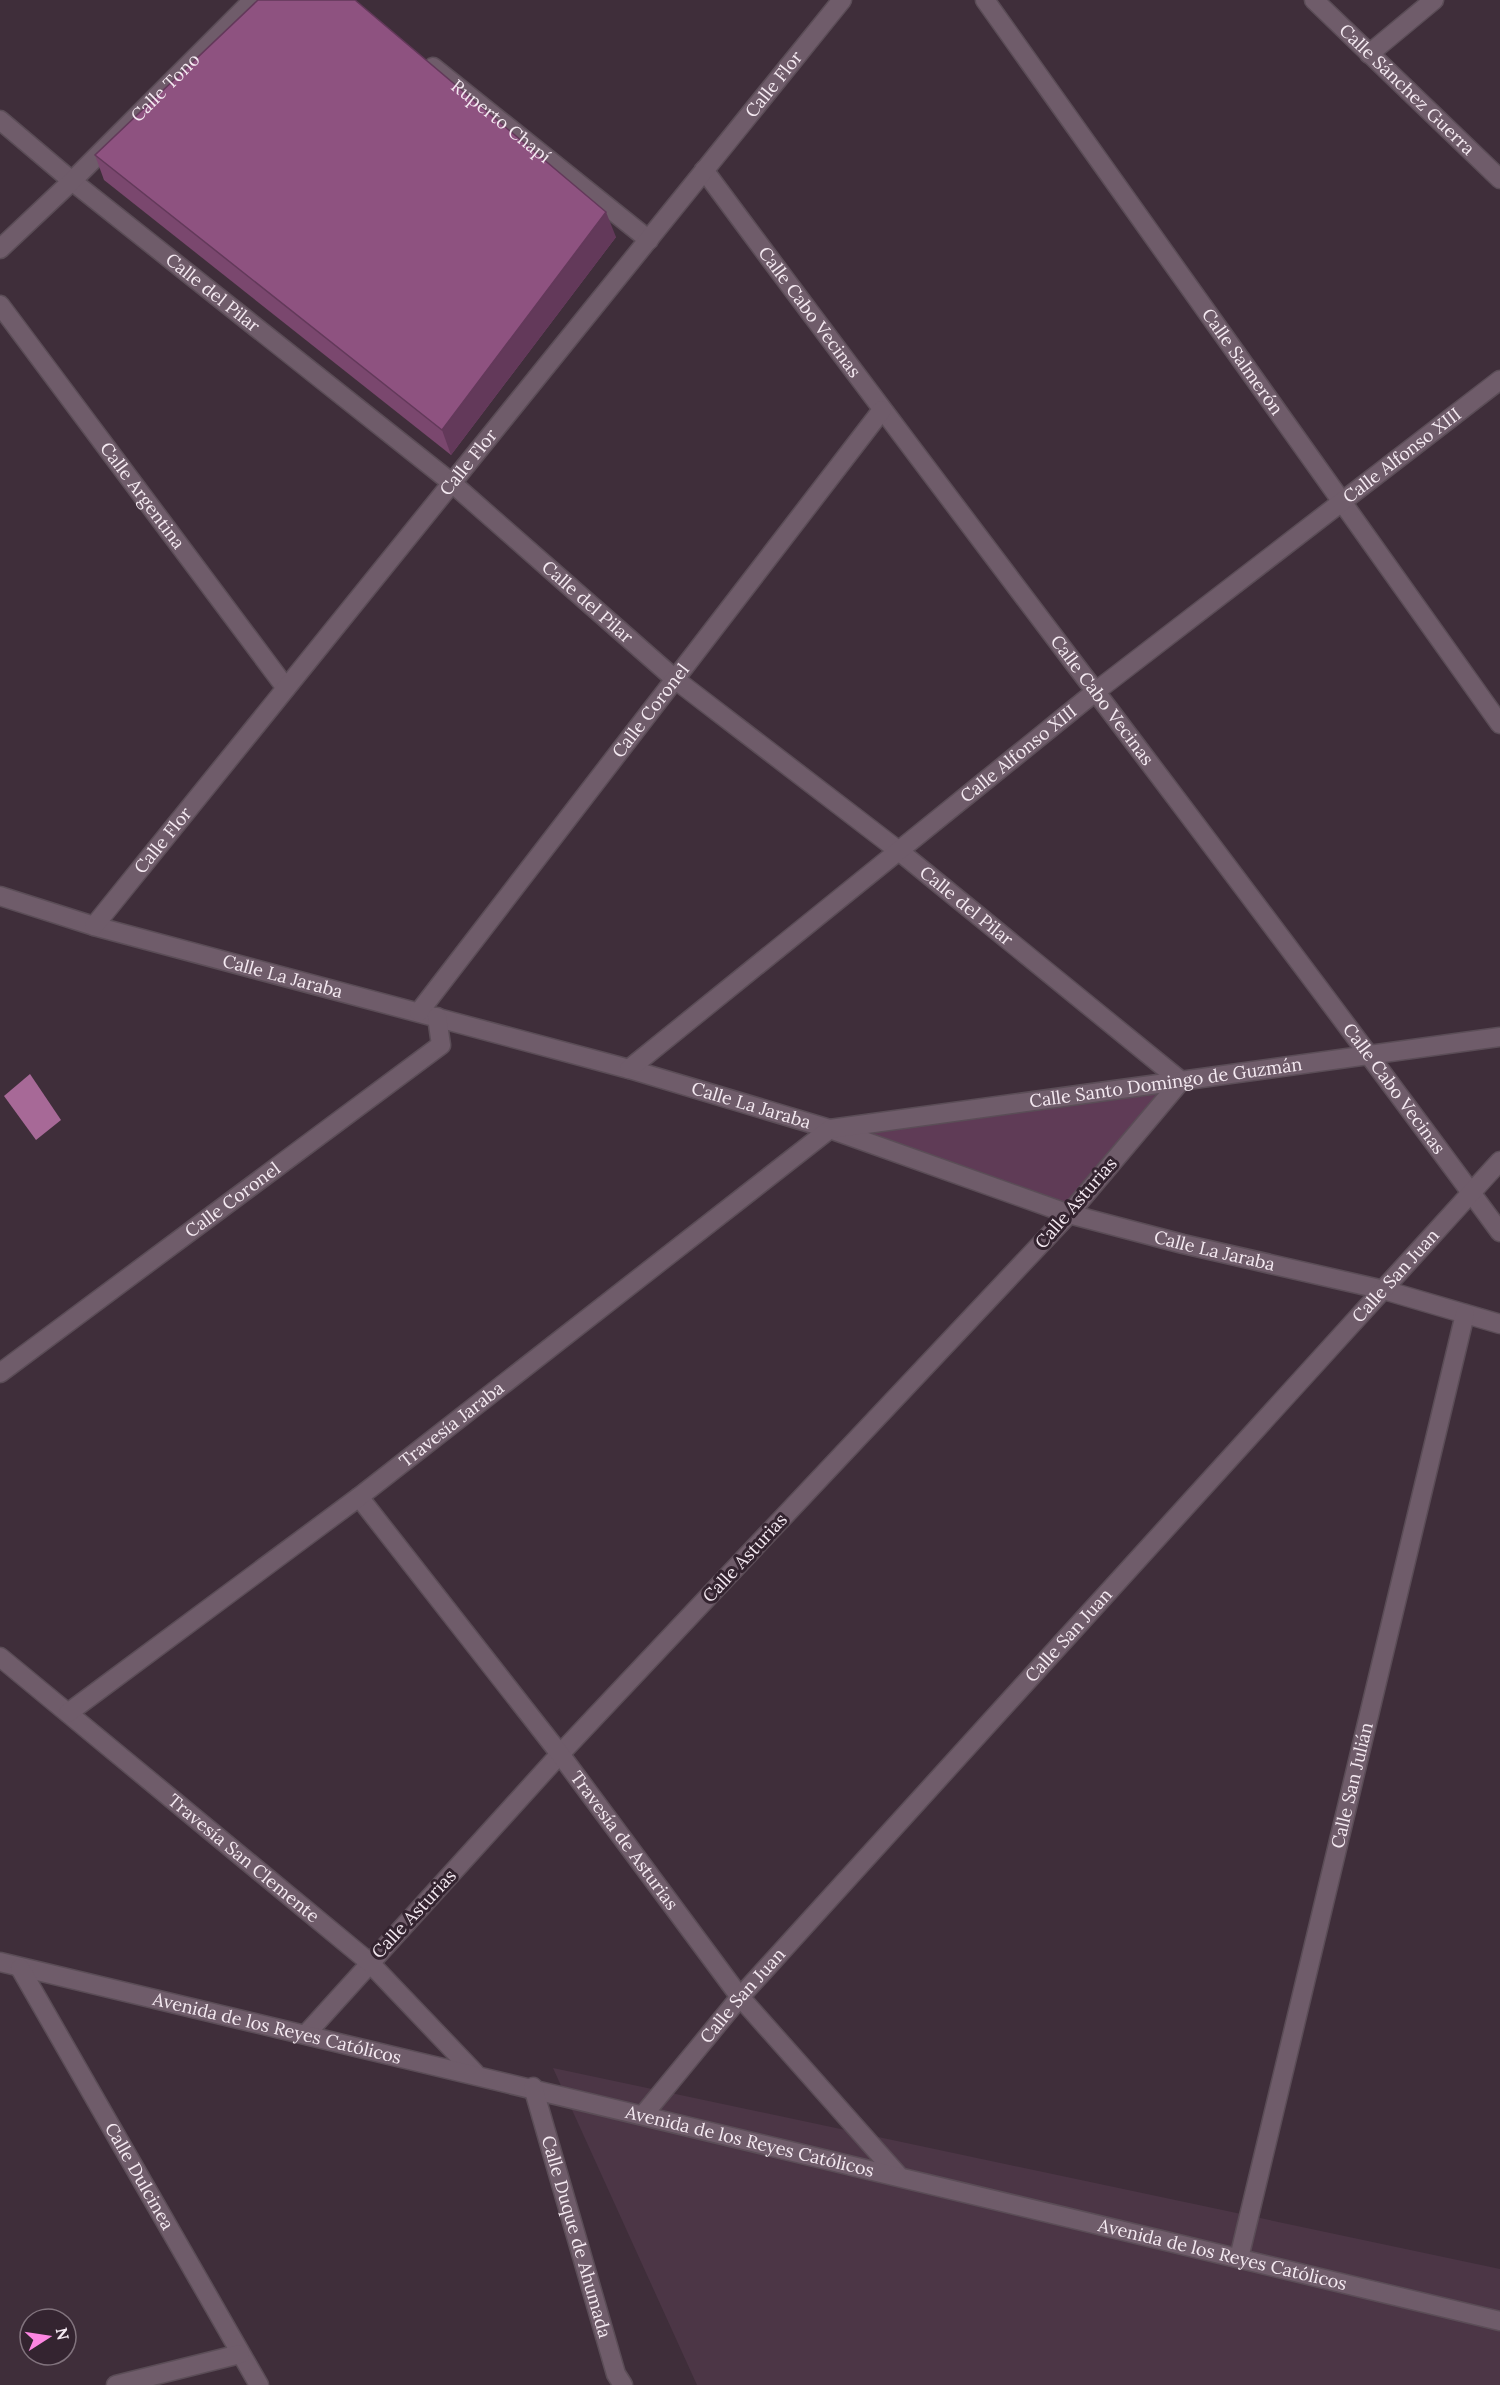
<svg xmlns="http://www.w3.org/2000/svg" width="1500" height="2385" viewBox="0 0 1500 2385" font-family="Lora,serif">
  <style>
    .built { fill: #4c3646 }
    .green { fill: #5f3b56 }
    .water { fill: #a76997 }
    .lines { fill: none; stroke-linecap: round; stroke-linejoin: round }
    .minor-casing { stroke: #5b4d57; stroke-width: 21 }
    .minor { stroke: #6f5c6a; stroke-width: 18 }
    .wall { fill: #7a476e }
    .shaded-wall { fill: #63395a }
    .building { fill: #8e5280; stroke: #63395a; stroke-width: 1.5 }
    .labels { text-anchor: middle; stroke-width: 6; stroke-linejoin: round; paint-order: stroke }
    .street-label { font-size: 18px; fill: #f4e9f1; stroke: #342430 }
  </style>
  <rect width="100%" height="100%" fill="#3f2e3a"/>
  <path class="built" d="M553,2068L1500,2269V2385H697Z"/>
  <path class="green" d="M1181,1081L1069,1214L830,1129Z"/>
  <path class="water" d="M30,1074L61,1120L36,1140L4,1096Z"/>
  <g class="lines">
    <g class="minor-casing">
      <g id="minor">
        <path id="s1" d="M985,0L1500,724"/>
        <path id="s2" d="M1314,0L1500,179"/>
        <path d="M1369,54L1434,0"/>
        <path id="s3" d="M433,67L649,240"/>
        <path id="s4" d="M0,120L72,181L452,483L676,680L899,851L1181,1081L1069,1214L560,1754L307,2033"/>
        <path id="s5" d="M704,170C967,526 1238,875 1500,1232"/>
        <path id="s6" d="M0,249L72,181L253,0"/>
        <path id="s7" d="M0,305L286,688"/>
        <path id="s8" d="M0,896L94,926L629,1069L830,1129L1069,1214L1183,1244L1384,1290L1500,1324"/>
        <path id="s9" d="M94,926L842,0"/>
        <path id="s10" d="M419,1012L882,410"/>
        <path id="s11" d="M629,1069L1095,692L1500,380"/>
        <path id="s12" d="M0,1373L441,1045L437,1017"/>
        <path id="s13" d="M359,1497L560,1754L740,1997L898,2175"/>
        <path id="s14" d="M0,1657L369,1962L475,2073"/>
        <path id="s15" d="M68,1713L359,1497L830,1129L1500,1037"/>
        <path id="s16" d="M0,1962L1500,2321"/>
        <path id="s17" d="M20,1968L259,2385"/>
        <path id="s18" d="M533,2087L616,2374L623,2385"/>
        <path id="s19" d="M644,2114L740,1997L1500,1161"/>
        <path id="s20" d="M1239,2258L1465,1314"/>
        <path d="M116,2385L240,2354"/>
      </g>
    </g>
    <use href="#minor" class="minor"/>
  </g>
  <path class="wall" d="M95,155L616,237L451,455L104,180Z"/>
  <path class="shaded-wall" d="M606,212L616,237L451,455L442,430Z"/>
  <path class="building" d="M258,0H355L606,212L442,430L95,155Z"/>
  <g class="labels">
    <g class="street-label">
      <text dy="6" stroke="none"><textPath href="#s9" startOffset="1082">Calle Flor</textPath></text>
      <text dy="6" stroke="none"><textPath href="#s6" startOffset="231">Calle Tono</textPath></text>
      <text dy="6" stroke="none"><textPath href="#s2" startOffset="129">Calle Sánchez Guerra</textPath></text>
      <text dy="6" stroke="none"><textPath href="#s3" startOffset="87">Ruperto Chapí</textPath></text>
      <text dy="6" stroke="none"><textPath href="#s4" startOffset="274">Calle del Pilar</textPath></text>
      <text dy="6" stroke="none"><textPath href="#s5" startOffset="177">Calle Cabo Vecinas</textPath></text>
      <text dy="6" stroke="none"><textPath href="#s1" startOffset="444">Calle Salmerón</textPath></text>
      <text dy="6" stroke="none"><textPath href="#s11" startOffset="987">Calle Alfonso XIII</textPath></text>
      <text dy="6" stroke="none"><textPath href="#s9" startOffset="596">Calle Flor</textPath></text>
      <text dy="6" stroke="none"><textPath href="#s7" startOffset="238">Calle Argentina</textPath></text>
      <text dy="6" stroke="none"><textPath href="#s4" startOffset="760">Calle del Pilar</textPath></text>
      <text dy="6" stroke="none"><textPath href="#s5" startOffset="663">Calle Cabo Vecinas</textPath></text>
      <text dy="6" stroke="none"><textPath href="#s10" startOffset="380">Calle Coronel</textPath></text>
      <text dy="6" stroke="none"><textPath href="#s11" startOffset="501">Calle Alfonso XIII</textPath></text>
      <text dy="6" stroke="none"><textPath href="#s9" startOffset="110">Calle Flor</textPath></text>
      <text dy="6" stroke="none"><textPath href="#s4" startOffset="1246">Calle del Pilar</textPath></text>
      <text dy="6" stroke="none"><textPath href="#s8" startOffset="294">Calle La Jaraba</textPath></text>
      <text dy="6" stroke="none"><textPath href="#s15" startOffset="1299">Calle Santo Domingo de Guzmán</textPath></text>
      <text dy="6" stroke="none"><textPath href="#s5" startOffset="1149">Calle Cabo Vecinas</textPath></text>
      <text dy="6" stroke="none"><textPath href="#s8" startOffset="780">Calle La Jaraba</textPath></text>
      <text dy="6" stroke="none"><textPath href="#s12" startOffset="290">Calle Coronel</textPath></text>
      <text transform="translate(1076 1203) rotate(-49)" y="6">Calle Asturias</text>
      <text dy="6" stroke="none"><textPath href="#s8" startOffset="1266">Calle La Jaraba</textPath></text>
      <text dy="6" stroke="none"><textPath href="#s19" startOffset="1126">Calle San Juan</textPath></text>
      <text dy="6" stroke="none"><textPath href="#s15" startOffset="480">Travesía Jaraba</textPath></text>
      <text transform="translate(745 1558) rotate(-47)" y="6">Calle Asturias</text>
      <text dy="6" stroke="none"><textPath href="#s19" startOffset="640">Calle San Juan</textPath></text>
      <text dy="6" stroke="none"><textPath href="#s20" startOffset="486">Calle San Julián</textPath></text>
      <text dy="6" stroke="none"><textPath href="#s13" startOffset="434">Travesía de Asturias</textPath></text>
      <text dy="6" stroke="none"><textPath href="#s14" startOffset="316">Travesía San Clemente</textPath></text>
      <text transform="translate(414 1914) rotate(-47)" y="6">Calle Asturias</text>
      <text dy="6" stroke="none"><textPath href="#s19" startOffset="154">Calle San Juan</textPath></text>
      <text dy="6" stroke="none"><textPath href="#s16" startOffset="285">Avenida de los Reyes Católicos</textPath></text>
      <text dy="6" stroke="none"><textPath href="#s16" startOffset="771">Avenida de los Reyes Católicos</textPath></text>
      <text dy="6" stroke="none"><textPath href="#s17" startOffset="240">Calle Dulcinea</textPath></text>
      <text dy="6" stroke="none"><textPath href="#s18" startOffset="156">Calle Duque de Ahumada</textPath></text>
      <text dy="6" stroke="none"><textPath href="#s16" startOffset="1257">Avenida de los Reyes Católicos</textPath></text>
    </g>
  </g>
  <g transform="translate(48 2337) rotate(78)"><circle r="28" fill="#342430" stroke="#81737d" stroke-width="1.5"/>
  <path d="M0-4.5L10 22L0 15L-10 22Z" fill="#fd86e2"/>
  <text y="-9" font-size="16" font-weight="bold" text-anchor="middle" fill="#f4e9f1">N</text>
  </g>
</svg>
